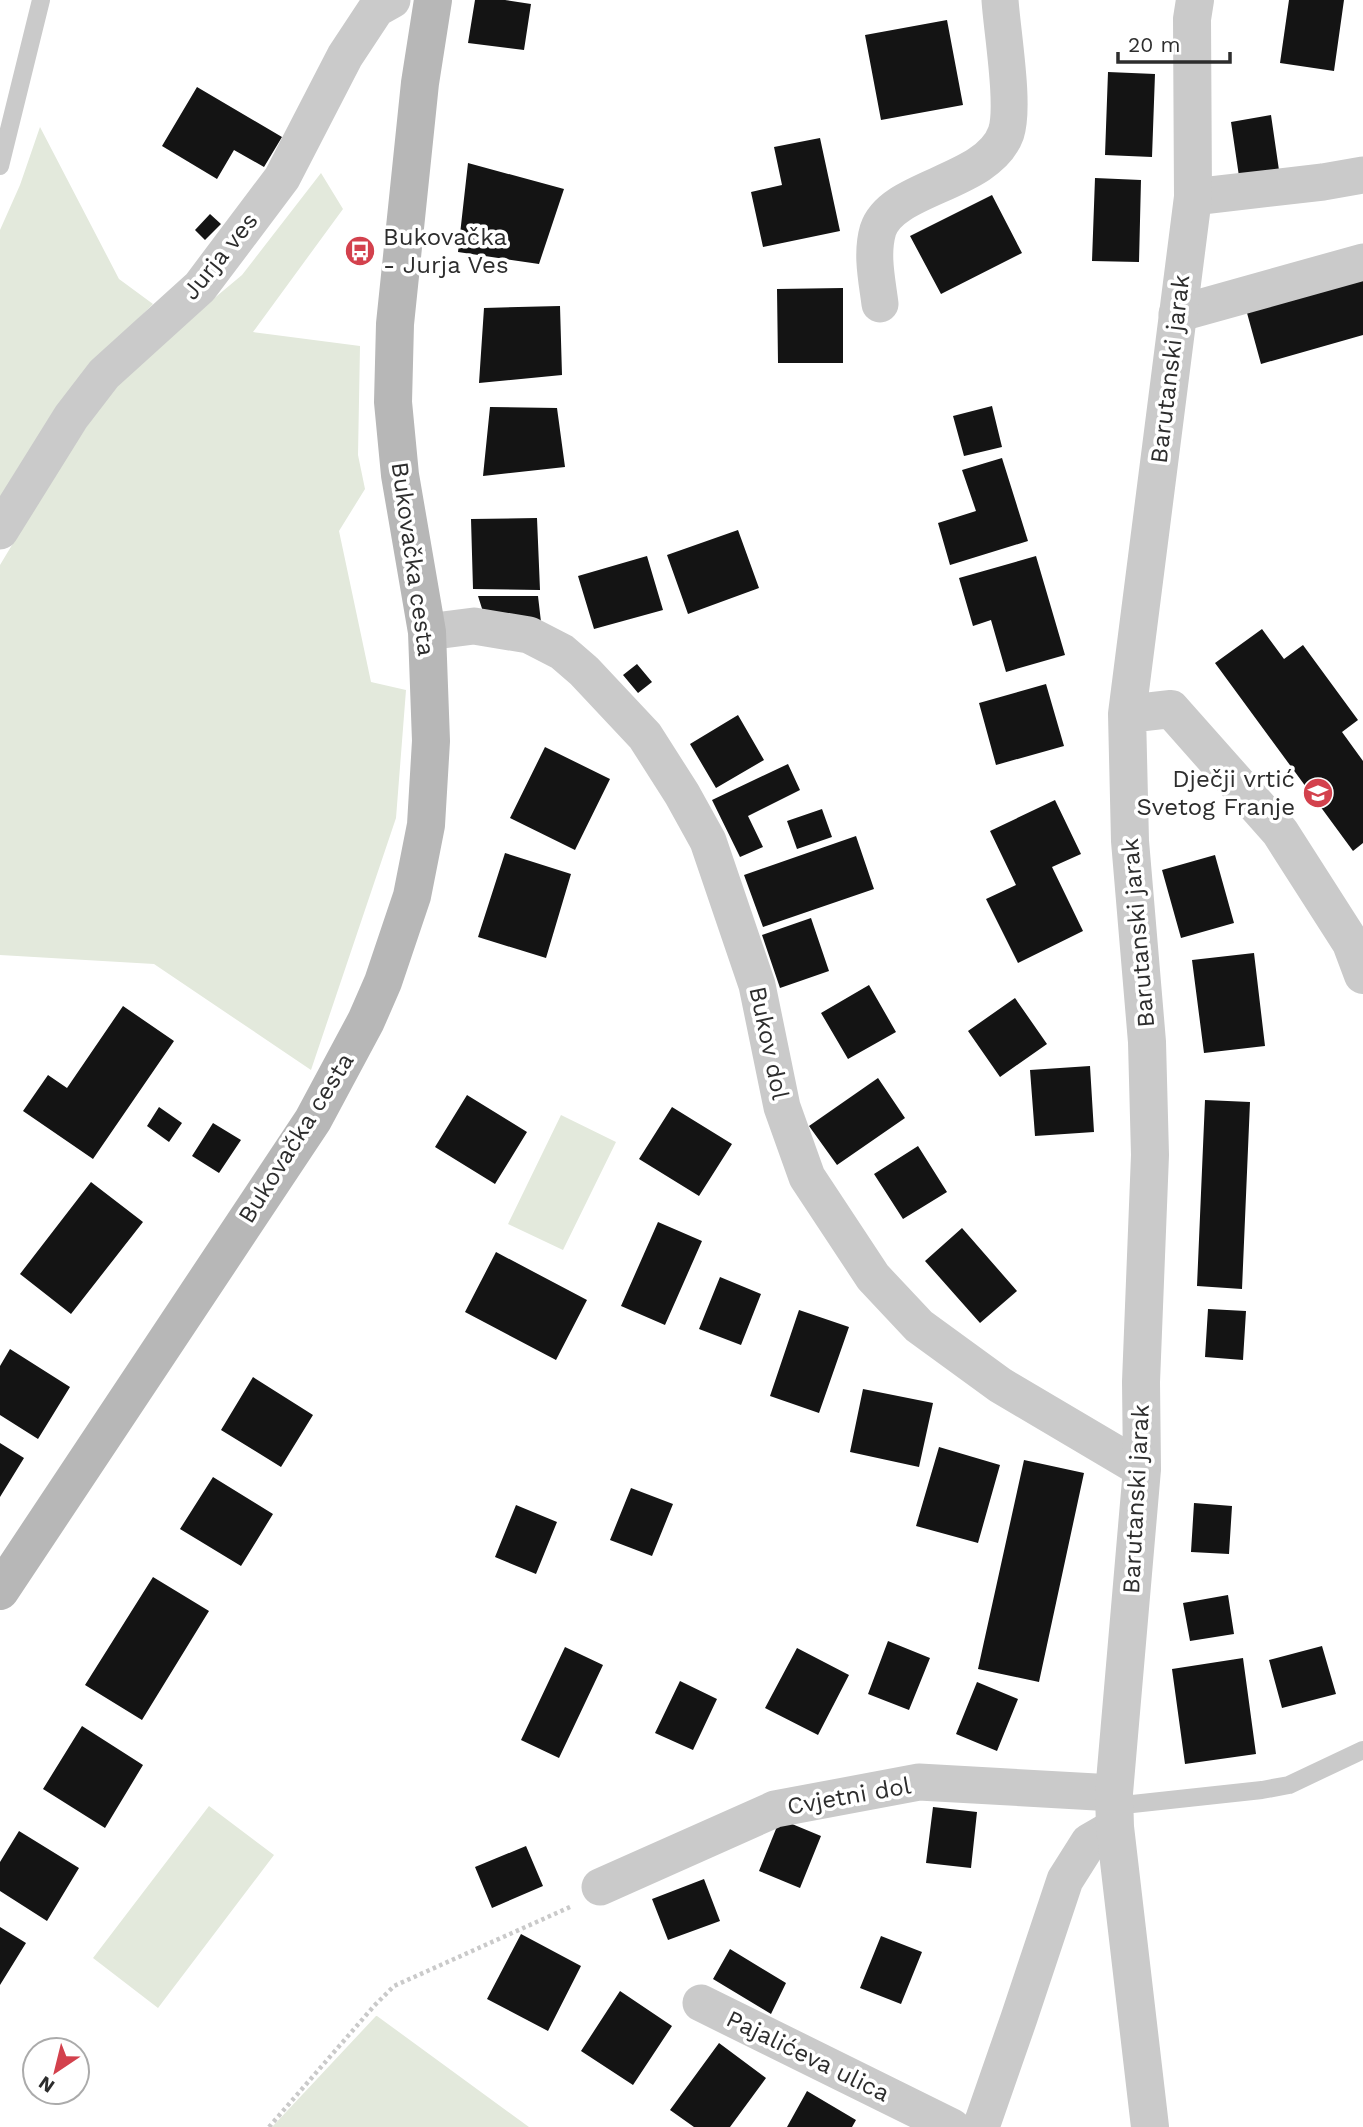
<svg xmlns="http://www.w3.org/2000/svg" width="1363" height="2127" viewBox="0 0 1363 2127" font-family="'Work Sans',sans-serif">
  <style>
    .green { fill: #e3e9dc }
    .building { fill: #141414 }
    .lines { fill: none; stroke-linecap: round; stroke-linejoin: round }
    .path { stroke: #cacaca; stroke-width: 4.5; stroke-dasharray: 3.5 3.5; stroke-linecap: butt }
    .service { stroke: #cacaca; stroke-width: 18 }
    .minor { stroke: #cacaca; stroke-width: 37 }
    .tertiary { stroke: #cacaca; stroke-width: 38 }
    .secondary { stroke: #b7b7b7; stroke-width: 38 }
    .labels { text-anchor: middle; stroke-width: 7; stroke-linejoin: round; paint-order: stroke }
    .poi-label { font-size: 24px; fill: #2d2d2d; stroke: #fff; text-anchor: start }
    .street-label { font-size: 24px; fill: #2d2d2d; stroke: #fff }
  </style>
  <rect width="100%" height="100%" fill="#fff"/>
  <path class="green" d="M40,127L119,279L153,304L85,372L0,506V230L20,185Z
    M321,173L343,209L253,332L360,346L358,455L365,489L339,531L371,682L406,690L396,818L311,1070L154,964L0,955V565L63,460L113,389L181,326L242,275Z
    M561,1115L616,1142L563,1250L508,1224Z
    M209,1806L274,1855L158,2008L93,1958Z
    M376,2016H377L529,2127H272Z"/>
  <path class="building" d="M475,0H505L531,4L524,50L468,43Z
    M1289,0H1344L1334,71L1280,63Z
    M947,20L963,105L881,120L865,35Z
    M1108,72L1155,74L1152,157L1105,155Z
    M197,87L282,137L264,167L234,150L217,179L162,146Z
    M1271,115L1281,184L1241,190L1231,122Z
    M820,138L840,231L763,247L751,192L782,185L774,147Z
    M468,163L564,189L539,264L458,252Z
    M1095,178L1141,180L1139,262L1092,261Z
    M992,195L1022,253L941,294L910,236Z
    M210,214L221,224L205,240L195,230Z
    M1363,268V335L1261,364L1244,302Z
    M843,288V363H778L777,289Z
    M560,306L562,375L479,383L484,308Z
    M992,406L1002,447L964,456L953,416Z
    M490,407L557,408L565,467L483,476Z
    M1002,458L1028,541L950,565L938,523L976,511L962,470Z
    M537,518L540,590L473,589L471,519Z
    M738,530L759,588L688,614L667,555Z
    M647,556L663,610L594,629L578,576Z
    M1036,556L1065,655L1006,672L991,620L973,626L959,578Z
    M478,596H538L541,622L485,618Z
    M1262,629L1284,659L1303,645L1358,720L1342,732L1363,761V843L1353,851L1215,663Z
    M637,664L652,682L638,693L623,675Z
    M1046,684L1064,746L996,765L979,703Z
    M738,715L764,760L716,788L690,744Z
    M545,747L610,779L575,850L510,818Z
    M788,764L800,790L748,816L763,847L740,857L712,800Z
    M1055,800L1081,854L1052,867L1083,931L1018,963L986,899L1016,885L990,831Z
    M822,809L832,837L797,849L787,821Z
    M856,836L874,889L763,927L744,875Z
    M505,853L571,874L546,958L478,937Z
    M1215,855L1234,923L1181,938L1162,870Z
    M811,918L829,971L780,988L762,935Z
    M1254,953L1265,1046L1204,1053L1192,960Z
    M869,985L896,1032L848,1059L821,1013Z
    M1015,998L1047,1044L1000,1077L968,1031Z
    M123,1006L174,1041L93,1159L23,1111L48,1075L67,1088Z
    M1090,1066L1094,1132L1035,1136L1030,1070Z
    M878,1078L905,1118L837,1165L809,1126Z
    M467,1095L527,1132L495,1184L435,1147Z
    M1205,1100L1250,1102L1242,1289L1197,1286Z
    M159,1107L182,1123L169,1142L147,1126Z
    M672,1107L732,1144L699,1196L639,1159Z
    M213,1123L241,1140L219,1173L192,1156Z
    M918,1146L947,1192L903,1219L874,1174Z
    M91,1182L143,1222L71,1314L20,1274Z
    M658,1222L702,1241L665,1325L621,1306Z
    M962,1228L1017,1291L980,1323L925,1261Z
    M496,1252L587,1300L556,1360L465,1312Z
    M720,1277L761,1294L741,1345L699,1329Z
    M1208,1309L1246,1311L1243,1360L1205,1357Z
    M799,1310L849,1327L819,1413L770,1396Z
    M10,1349L70,1387L38,1439L0,1415V1366Z
    M253,1377L313,1415L281,1467L221,1430Z
    M863,1389L933,1403L919,1467L850,1452Z
    M0,1443L24,1458L0,1497Z
    M939,1447L1000,1465L978,1543L916,1526Z
    M1024,1460L1084,1473L1039,1682L978,1669Z
    M213,1477L273,1514L241,1566L180,1529Z
    M631,1488L673,1504L652,1556L610,1540Z
    M1194,1503L1232,1506L1229,1554L1191,1552Z
    M516,1505L557,1522L536,1574L495,1557Z
    M153,1577L209,1611L142,1720L85,1685Z
    M1228,1595L1234,1634L1190,1641L1183,1603Z
    M888,1641L930,1658L909,1710L868,1694Z
    M1322,1646L1336,1694L1282,1708L1269,1660Z
    M565,1647L603,1665L559,1758L521,1740Z
    M797,1648L849,1675L818,1735L765,1708Z
    M1243,1658L1256,1754L1185,1764L1172,1669Z
    M680,1681L717,1699L693,1750L655,1733Z
    M977,1682L1018,1699L997,1751L956,1734Z
    M82,1726L143,1765L105,1828L43,1789Z
    M933,1807L977,1812L971,1868L926,1863Z
    M780,1819L821,1836L800,1888L759,1871Z
    M19,1831L79,1868L47,1921L0,1891V1862Z
    M526,1846L543,1886L492,1908L475,1867Z
    M704,1879L720,1921L668,1940L652,1899Z
    M0,1927L26,1943L0,1985Z
    M521,1934L581,1966L548,2031L487,1999Z
    M881,1936L922,1952L901,2004L860,1988Z
    M730,1949L786,1983L771,2014L713,1979Z
    M620,1991L672,2026L633,2085L581,2051Z
    M719,2043L766,2078L730,2127H694L670,2110Z
    M807,2091L856,2120L852,2127H787Z"/>
  <g class="lines">
    <path class="path" d="M269,2127L374,2006L394,1986L570,1907"/>
    <path class="service" d="M0,166L41,0
      M1114,1806L1262,1790L1289,1785L1363,1750"/>
    <path class="minor" d="M1193,197L1323,182L1363,175
      M880,304C877,280 871,254 878,230C892,186 988,184 1006,133C1015,106 1002,31 1000,0
      M1177,314L1363,262
      M0,531L71,417L104,374L200,287L282,178L345,56L376,9L392,0
      M427,632L474,626L529,635L562,652L584,671L645,736L682,794L708,841L757,985L782,1107L807,1177L873,1277L919,1326L1000,1385L1142,1469
      M600,1887L775,1809L919,1782L1114,1793
      M701,2003L952,2127
      M981,2127L1019,2018L1065,1880L1089,1842L1115,1827"/>
    <path class="tertiary" d="M1127,714L1171,709L1280,832L1351,943L1363,975
      M1150,2127L1115,1827L1114,1793L1142,1469L1141,1382L1150,1155L1147,1042L1130,841L1127,714L1193,197L1192,19L1195,0"/>
    <path class="secondary" d="M0,1591L313,1120L366,1021L383,982L412,896L426,825L431,741L427,632L400,475L393,402L395,324L420,83L433,0"/>
  </g>
  <defs>
    <g id="bus-disc" transform="scale(1.575)"><circle r="9.5" fill="#d3414d" stroke="#fff"/><path d="M-5-6H5V4H4V6H2V4H-2V6H-4V4H-5ZM-3.5-4V0h7V-4ZM-3.5 1.2v1.5H-2V1.2ZM2 1.2v1.5H3.5V1.2Z" fill="#fff"/></g>
    <g id="school-disc" transform="scale(1.575)"><circle r="9.5" fill="#d3414d" stroke="#fff"/><path d="M0-5L7-2L0 1L-7-2ZM-4 1L0 2.5L4 1V4Q0 6-4 4Z" fill="#fff"/></g>
  </defs>
  <g fill-rule="evenodd">
    <use href="#bus-disc" x="360" y="251"/>
    <use href="#school-disc" x="1318" y="793"/>
  </g>
  <g class="labels">
    <g class="poi-label">
      <text x="383" y="245">Bukovačka<tspan x="383" dy="28">- Jurja Ves</tspan></text>
      <text x="1295" y="787" text-anchor="end">Dječji vrtić<tspan x="1295" dy="28">Svetog Franje</tspan></text>
    </g>
    <g class="street-label">
      <text transform="translate(220 256) rotate(-51)" y="8">Jurja ves</text>
      <text transform="translate(1170 369) rotate(-83)" y="8">Barutanski jarak</text>
      <text transform="translate(413 559) rotate(82)" y="8">Bukovačka cesta</text>
      <text transform="translate(1138 933) rotate(-95)" y="8">Barutanski jarak</text>
      <text transform="translate(769 1043) rotate(78)" y="8">Bukov dol</text>
      <text transform="translate(296 1138) rotate(-58)" y="8">Bukovačka cesta</text>
      <text transform="translate(1136 1499) rotate(-87)" y="8">Barutanski jarak</text>
      <text transform="translate(849 1796) rotate(-10)" y="8">Cvjetni dol</text>
      <text transform="translate(808 2056) rotate(26)" y="8">Pajalićeva ulica</text>
    </g>
  </g>
  <g transform="translate(56 2071) rotate(215)"><circle r="33" fill="#ffffff" stroke="#ababab" stroke-width="2"/>
  <path d="M0-5L12 26L0 18L-12 26Z" fill="#d3414d"/>
  <text y="-10" font-size="19" font-weight="bold" text-anchor="middle" fill="#2d2d2d">N</text>
  </g>
  <path d="M1118 52v10h112v-10" fill="none" stroke="#2d2d2d" stroke-width="3.5"/>
  <text x="1128" y="52" font-size="21" fill="#2d2d2d" stroke="#ffffff" stroke-width="5" paint-order="stroke">20 m</text>
</svg>
